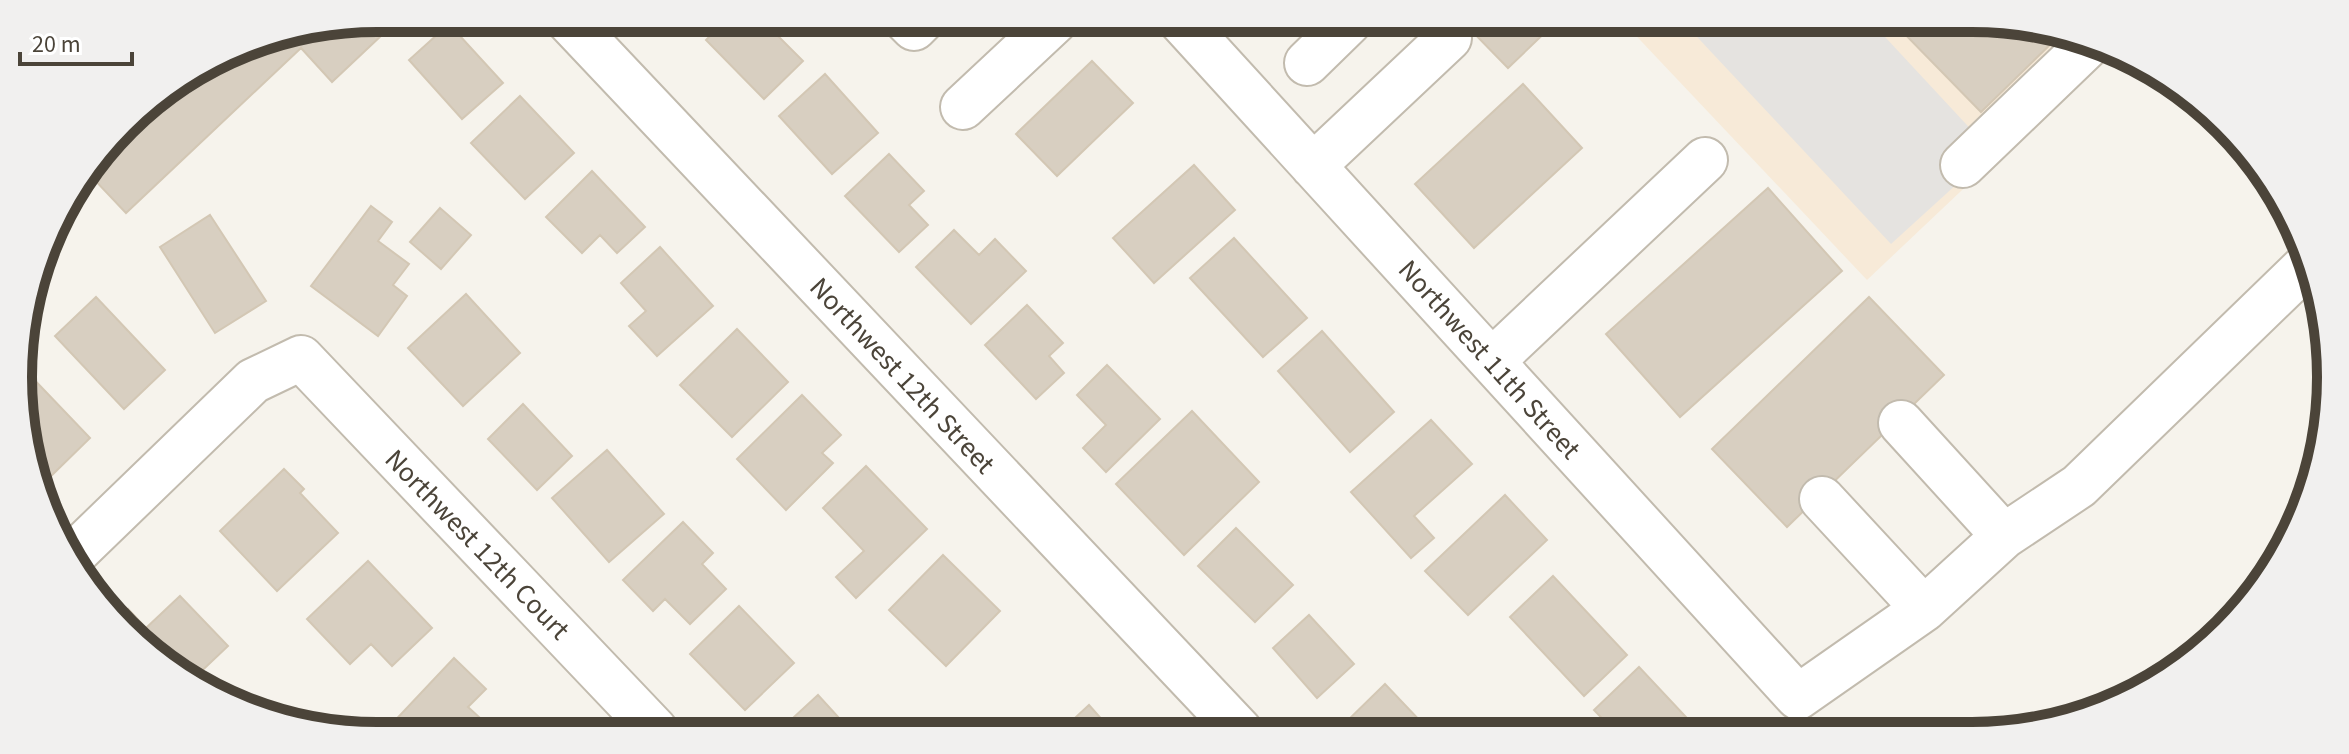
<svg xmlns="http://www.w3.org/2000/svg" width="2349" height="754" viewBox="0 0 2349 754" font-family="'Source Sans 3',sans-serif">
  <style>
    .commercial { fill: #f7ead8 }
    .parking { fill: #e5e3e0 }
    .building { fill: #d8cfc1; stroke: #d3c7b4; stroke-width: 2 }
    .lines { fill: none; stroke-linecap: round; stroke-linejoin: round }
    .minor-casing { stroke: #c2bbae; stroke-width: 48 }
    .minor { stroke: #fff; stroke-width: 44 }
    .labels { text-anchor: middle; stroke-width: 8; stroke-linejoin: round; paint-order: stroke }
    .street-label { font-size: 28px; fill: #4b4439; stroke: #fff }
    .rim { fill: none; stroke: #4b4439; stroke-width: 10 }
  </style>
  <rect width="100%" height="100%" fill="#f6f3ec"/>
  <path class="commercial" d="M1624,23L2042,25L2108,52L1867,280Z"/>
  <path class="parking" d="M1685,24H1873L1992,152L1891,244Z"/>
  <path class="building" d="M377,18H400L332,82L301,48L126,213L89,174L140,107L240,45Z
    M727,19L762,20L803,61L764,99L706,40Z
    M1464,23H1555L1508,68Z
    M449,24L503,83L462,119L409,60Z
    M1895,24L2042,25L2062,33L1981,112Z
    M1092,61L1133,103L1057,176L1016,134Z
    M825,74L878,133L832,174L779,116Z
    M1523,84L1582,148L1474,248L1415,184Z
    M520,96L574,153L525,199L471,143Z
    M889,154L924,191L909,205L928,225L899,252L845,196Z
    M1194,165L1235,210L1154,283L1113,238Z
    M592,171L645,227L617,253L600,235L582,253L546,217Z
    M1768,188L1842,271L1680,417L1606,334Z
    M371,206L392,222L378,241L409,264L393,285L407,296L378,336L311,286Z
    M440,208L471,235L441,269L410,242Z
    M210,215L266,301L215,333L160,247Z
    M954,230L979,255L995,239L1026,271L971,324L916,267Z
    M1234,238L1307,318L1263,357L1190,278Z
    M660,247L713,306L657,356L629,326L646,311L621,283Z
    M466,294L520,353L463,406L408,348Z
    M96,297L165,370L124,409L55,336Z
    M1869,297L1944,375L1787,527L1712,449Z
    M1027,305L1063,343L1049,356L1064,373L1036,399L985,345Z
    M737,329L788,382L732,437L680,385Z
    M1322,331L1394,412L1350,452L1278,371Z
    M1107,365L1160,419L1106,472L1083,448L1106,425L1077,395Z
    M24,369L90,438L49,478L29,457Z
    M802,395L841,435L822,453L833,463L786,510L737,459Z
    M523,404L572,456L537,490L488,439Z
    M1192,411L1259,482L1184,555L1116,484Z
    M1431,420L1472,464L1414,516L1434,538L1411,558L1351,492Z
    M607,450L664,514L609,562L552,498Z
    M866,466L927,529L856,598L836,577L864,551L823,508Z
    M284,469L304,489L300,493L338,533L277,591L220,531Z
    M1505,495L1547,540L1468,615L1425,571Z
    M683,522L713,553L702,564L726,589L690,624L665,599L653,611L623,580Z
    M1236,528L1293,585L1255,622L1198,566Z
    M943,555L1000,611L946,666L889,610Z
    M368,561L432,628L392,666L371,644L350,664L307,619Z
    M1553,576L1627,655L1584,696L1510,617Z
    M180,596L228,646L191,681L178,676L119,617L128,609L146,628Z
    M739,606L794,663L745,710L690,654Z
    M1309,615L1354,664L1317,698L1273,648Z
    M454,658L486,689L468,707L492,729H387Z
    M1639,667L1700,732H1615L1594,710Z
    M1385,684L1425,726L1420,732L1350,731L1344,724Z
    M245,693L260,710L237,700Z
    M818,695L850,730H780Z
    M1089,705L1112,731H1061Z"/>
  <g class="lines">
    <g class="minor-casing">
      <path id="minor" d="M567,19L1240,731
        M906,20L914,28L922,20
        M1181,21L1798,697L1924,609
        M1307,63L1349,22
        M963,107L1055,21
        M1963,165L2089,44
        M1313,166L1449,38L1435,22
        M1492,361L1705,160
        M1822,499L1924,609L2004,536L1901,423
        M2004,536L2079,486L2307,265
        M70,558L253,381L301,358L655,730"/>
    </g>
    <use href="#minor" class="minor"/>
  </g>
  <g class="labels">
    <g class="street-label">
      <text transform="translate(1490 359) rotate(48)" y="10">Northwest 11th Street</text>
      <text transform="translate(903 375) rotate(47)" y="10">Northwest 12th Street</text>
      <text transform="translate(478 544) rotate(46)" y="10">Northwest 12th Court</text>
    </g>
  </g>
  <path d="M0 0H2349V754H0ZM377 32H1972A345 345 0 0 1 2317 377V377A345 345 0 0 1 1972 722H377A345 345 0 0 1 32 377V377A345 345 0 0 1 377 32Z" fill="#f1f0ef" fill-rule="evenodd"/>
  <path class="rim" d="M377 32H1972A345 345 0 0 1 2317 377V377A345 345 0 0 1 1972 722H377A345 345 0 0 1 32 377V377A345 345 0 0 1 377 32Z"/>
  <path d="M20 52v12h112v-12" fill="none" stroke="#4b4439" stroke-width="4"/>
  <text x="32" y="52" font-size="24" fill="#4b4439" stroke="#ffffff" stroke-width="6" paint-order="stroke">20 m</text>
</svg>
